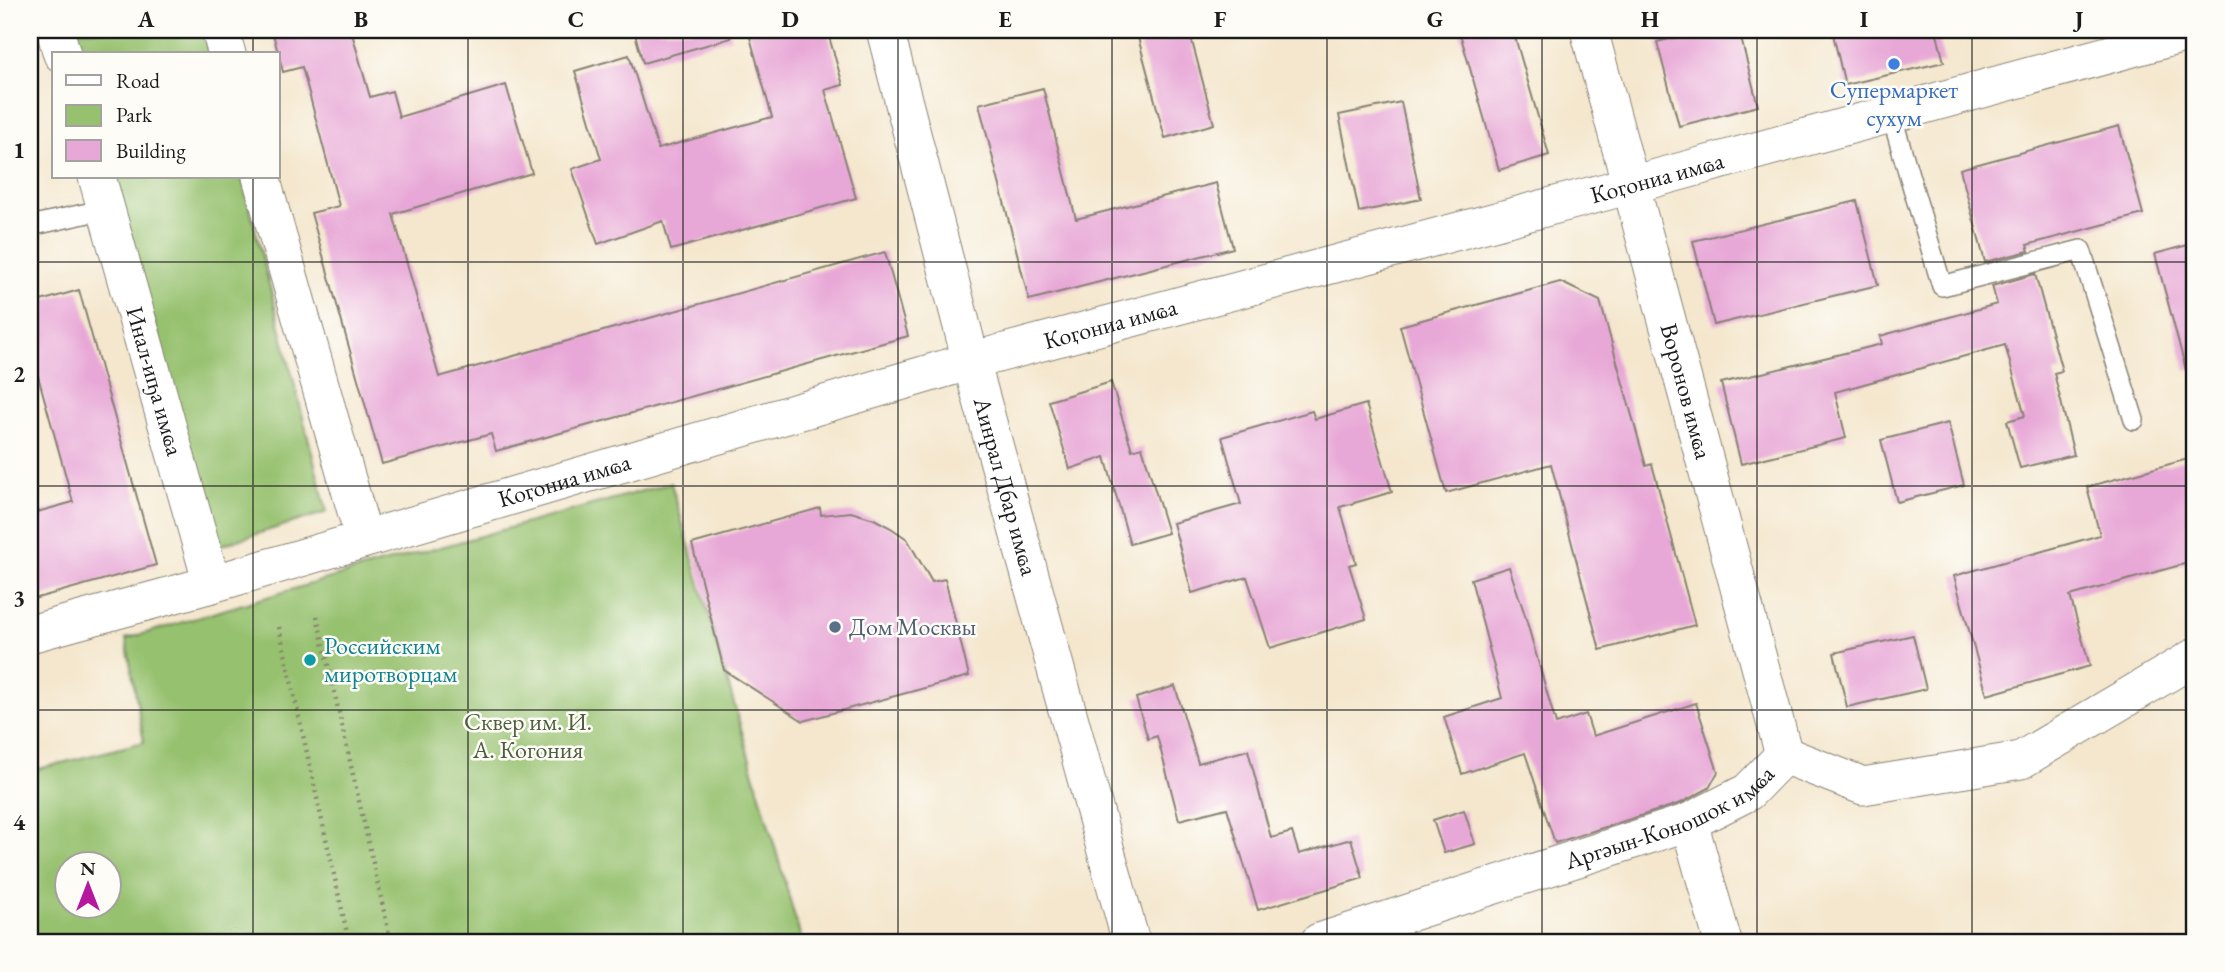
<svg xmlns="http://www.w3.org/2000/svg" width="2225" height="972" viewBox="0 0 2225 972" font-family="'EB Garamond',serif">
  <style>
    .green { fill: #96c16e; stroke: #596e45; stroke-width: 2; fill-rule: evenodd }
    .building { fill: #e8a8d7 }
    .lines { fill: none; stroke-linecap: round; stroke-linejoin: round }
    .service-casing { stroke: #888275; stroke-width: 22 }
    .minor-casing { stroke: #888275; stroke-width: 39 }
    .path { stroke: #888275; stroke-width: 4.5; stroke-dasharray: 2 5; stroke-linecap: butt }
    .service { stroke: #fff; stroke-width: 19 }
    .minor { stroke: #fff; stroke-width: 37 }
    .grid { fill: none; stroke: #1c1c1c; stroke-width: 2; stroke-opacity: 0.55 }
    .shop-dot { fill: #3f7fe0; stroke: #fdfcf7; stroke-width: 2.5 }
    .service-dot { fill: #5c6f8a; stroke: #fdfcf7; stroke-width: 2.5 }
    .culture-dot { fill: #0f9aa8; stroke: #fdfcf7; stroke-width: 2.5 }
    .labels { text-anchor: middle; stroke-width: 5; stroke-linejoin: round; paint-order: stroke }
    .shop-label { font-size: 24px; fill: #366cbe; stroke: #fdfcf7 }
    .street-label { font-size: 24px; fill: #1c1c1c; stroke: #fdfcf7 }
    .service-label { font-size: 24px; fill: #4e5e75; stroke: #fdfcf7; text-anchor: start }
    .culture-label { font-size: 24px; fill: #0d838f; stroke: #fdfcf7; text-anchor: start }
    .park-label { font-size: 24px; fill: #4d5e3d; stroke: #fdfcf7 }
    .neatline { fill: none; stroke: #1c1c1c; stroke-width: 2.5 }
    .grid-label { font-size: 23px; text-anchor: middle; font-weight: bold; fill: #1c1c1c }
  </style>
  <rect width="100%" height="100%" fill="#fdfcf7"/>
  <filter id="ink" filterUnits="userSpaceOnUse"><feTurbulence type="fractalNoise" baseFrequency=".0143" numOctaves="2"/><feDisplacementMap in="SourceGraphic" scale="14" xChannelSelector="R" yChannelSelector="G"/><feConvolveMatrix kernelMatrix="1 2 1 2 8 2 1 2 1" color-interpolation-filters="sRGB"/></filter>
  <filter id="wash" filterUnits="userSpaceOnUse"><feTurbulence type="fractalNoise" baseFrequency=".00686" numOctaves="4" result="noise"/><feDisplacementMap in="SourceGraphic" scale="28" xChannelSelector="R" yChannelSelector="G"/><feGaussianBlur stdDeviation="1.57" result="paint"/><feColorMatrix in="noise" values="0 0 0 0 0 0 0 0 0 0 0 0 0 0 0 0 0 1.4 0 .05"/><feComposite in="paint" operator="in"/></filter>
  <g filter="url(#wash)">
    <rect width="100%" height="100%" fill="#f4e7ce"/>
    <path class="green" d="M76,30H205L211,54H82Z
      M115,177H242L327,512L215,547Z
      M671,483L802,942H30V771L144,742L126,639L354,571ZM66,864H108V906H66Z"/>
    <g id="blocks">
      <path class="building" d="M272,30H351L370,97L392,91L399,117L506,85L532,173L393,214L439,377L885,252L908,336L496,451L491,434L382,464L311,213L339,206L302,67L283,72Z
        M634,30H730L731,38L643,63Z
        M748,30H827L843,85L825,90L856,198L671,250L663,221L598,244L572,169L601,159L575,71L629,55L658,149L772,117Z
        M1136,30H1189L1214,124L1165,138Z
        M1459,30H1513L1549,155L1499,170Z
        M1704,30H1739L1758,106L1679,126L1657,42Z
        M1832,30H1936L1944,62L1845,85Z
        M1043,88L1076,219L1216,183L1233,248L1029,300L979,104Z
        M1401,102L1421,199L1359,212L1339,115Z
        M2119,126L2143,214L2027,245L2029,251L1985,262L1960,169Z
        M1857,201L1878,285L1714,325L1693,241Z
        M2195,243V368L2186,370L2155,254Z
        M2035,274L2062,371L2054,373L2074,455L2020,468L2007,421L2025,416L2005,345L1835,392L1846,438L1741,464L1721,383L1882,344L1880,336L1997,304L1992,286Z
        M1560,282L1600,301L1646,466L1652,464L1695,625L1600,650L1551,464L1446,493L1400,326Z
        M79,290L156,565L30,600V514L73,502L30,347V304Z
        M1111,382L1132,450L1142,447L1168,533L1130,544L1105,457L1070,469L1049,401Z
        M1366,404L1392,492L1340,507L1356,563L1349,565L1366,619L1270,648L1247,577L1192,593L1173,523L1241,504L1222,437L1312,411L1315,419Z
        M1948,423L1964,485L1897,502L1881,440Z
        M2195,457V561L2070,596L2090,666L1987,695L1954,576L2100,535L2087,487Z
        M820,508L821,515L851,512L874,519L891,528L907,539L932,582L945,579L969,676L803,721L724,670L692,544Z
        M1509,567L1524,612L1556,724L1586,714L1593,736L1696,703L1718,772L1709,788L1681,803L1555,843L1525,753L1462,774L1444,717L1502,698L1471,579Z
        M1913,635L1926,689L1847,707L1834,653Z
        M1175,686L1198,763L1248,750L1271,838L1292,832L1299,854L1351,839L1363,878L1258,910L1227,808L1179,820L1157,736L1148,739L1136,698Z
        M1464,810L1475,844L1444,853L1433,820Z"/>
    </g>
  </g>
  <g filter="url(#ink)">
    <use href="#blocks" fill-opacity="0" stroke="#888275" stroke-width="2"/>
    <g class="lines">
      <g class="service-casing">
        <path id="service" d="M1891,114L1942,286L2081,250L2134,420
          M30,226L106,209"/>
      </g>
      <g class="minor-casing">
        <g id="minor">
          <path d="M55,30L62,54"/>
          <path d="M220,30L227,54"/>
          <path id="s1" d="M885,30L971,361L1131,942"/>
          <path id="s2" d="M1589,30L1784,755"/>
          <path id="s3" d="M97,177L212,584"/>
          <path d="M261,177L364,539"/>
          <path id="s4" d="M30,634L212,584L971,361L1631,185L2195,31"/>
          <path d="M1689,822L1723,942"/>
          <path id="s5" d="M1319,942L1689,822L1748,792L1784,755L1863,786L2021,760L2195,657"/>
        </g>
      </g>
      <path class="path" d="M317,616L391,942
        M279,627L349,942
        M30,917L36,942"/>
      <use href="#service" class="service"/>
      <use href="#minor" class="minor"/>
    </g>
  </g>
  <path class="grid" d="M253,30V54M468,30V942M683,30V942M898,30V942M1112,30V942M1327,30V942M1542,30V942M1757,30V942M1972,30V942M253,177V942M30,262H2195M30,486H2195M30,710H2195"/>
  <circle class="shop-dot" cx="1894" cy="64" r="7"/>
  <circle class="service-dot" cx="835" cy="627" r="7"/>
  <circle class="culture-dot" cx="310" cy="660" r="7"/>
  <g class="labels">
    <g class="shop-label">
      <text x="1894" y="98">Супермаркет<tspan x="1894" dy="28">сухум</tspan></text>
    </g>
    <g class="street-label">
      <text dy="8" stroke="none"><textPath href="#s4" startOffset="1690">Коӷониа имҩа</textPath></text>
      <text dy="8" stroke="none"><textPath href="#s4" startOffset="1124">Коӷониа имҩа</textPath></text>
      <text dy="8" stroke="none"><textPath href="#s3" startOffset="212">Инал-иҧа имҩа</textPath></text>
      <text dy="8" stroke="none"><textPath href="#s2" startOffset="374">Воронов имҩа</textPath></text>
      <text dy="8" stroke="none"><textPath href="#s4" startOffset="556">Коӷониа имҩа</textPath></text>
      <text dy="8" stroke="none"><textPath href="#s1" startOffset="472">Аинрал Дбар имҩа</textPath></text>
      <text dy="8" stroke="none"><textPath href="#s5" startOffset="373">Аргәын-Коношок имҩа</textPath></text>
    </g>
    <g class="service-label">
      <text x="849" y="635">Дом Москвы</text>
    </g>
    <g class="culture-label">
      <text x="324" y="654">Российским<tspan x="324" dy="28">миротворцам</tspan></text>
    </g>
    <g class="park-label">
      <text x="528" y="730">Сквер им. И.<tspan x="528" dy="28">А. Когония</tspan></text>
    </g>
  </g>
  <rect width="2225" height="972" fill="none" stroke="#fdfcf7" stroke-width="77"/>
  <rect x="52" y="52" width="228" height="126" fill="#fdfcf7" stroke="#a3a29f" stroke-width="2"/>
  <rect x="66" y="75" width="35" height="10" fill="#ffffff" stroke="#a3a29f" stroke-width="2"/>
  <text x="116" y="88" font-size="21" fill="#1c1c1c">Road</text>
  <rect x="66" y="105" width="35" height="21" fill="#96c16e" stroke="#a3a29f" stroke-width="2"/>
  <text x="116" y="122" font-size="21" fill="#1c1c1c">Park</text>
  <rect x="66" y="140" width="35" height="21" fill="#e8a8d7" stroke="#a3a29f" stroke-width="2"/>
  <text x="116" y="158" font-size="21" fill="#1c1c1c">Building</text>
  <g transform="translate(88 885)"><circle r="33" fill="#fdfcf7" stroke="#a3a29f" stroke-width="2"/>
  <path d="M0-5L12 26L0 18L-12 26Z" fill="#b5179e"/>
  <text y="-10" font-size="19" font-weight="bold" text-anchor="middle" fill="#1c1c1c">N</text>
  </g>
  <rect x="38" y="38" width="2148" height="896" class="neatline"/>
  <g class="grid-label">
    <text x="146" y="27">A</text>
    <text x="361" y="27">B</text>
    <text x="576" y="27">C</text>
    <text x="790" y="27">D</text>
    <text x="1005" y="27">E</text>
    <text x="1220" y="27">F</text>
    <text x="1435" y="27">G</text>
    <text x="1650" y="27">H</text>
    <text x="1864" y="27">I</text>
    <text x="2079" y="27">J</text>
    <text x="19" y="158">1</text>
    <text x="19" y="382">2</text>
    <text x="19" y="606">3</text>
    <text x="19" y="830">4</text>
  </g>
</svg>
